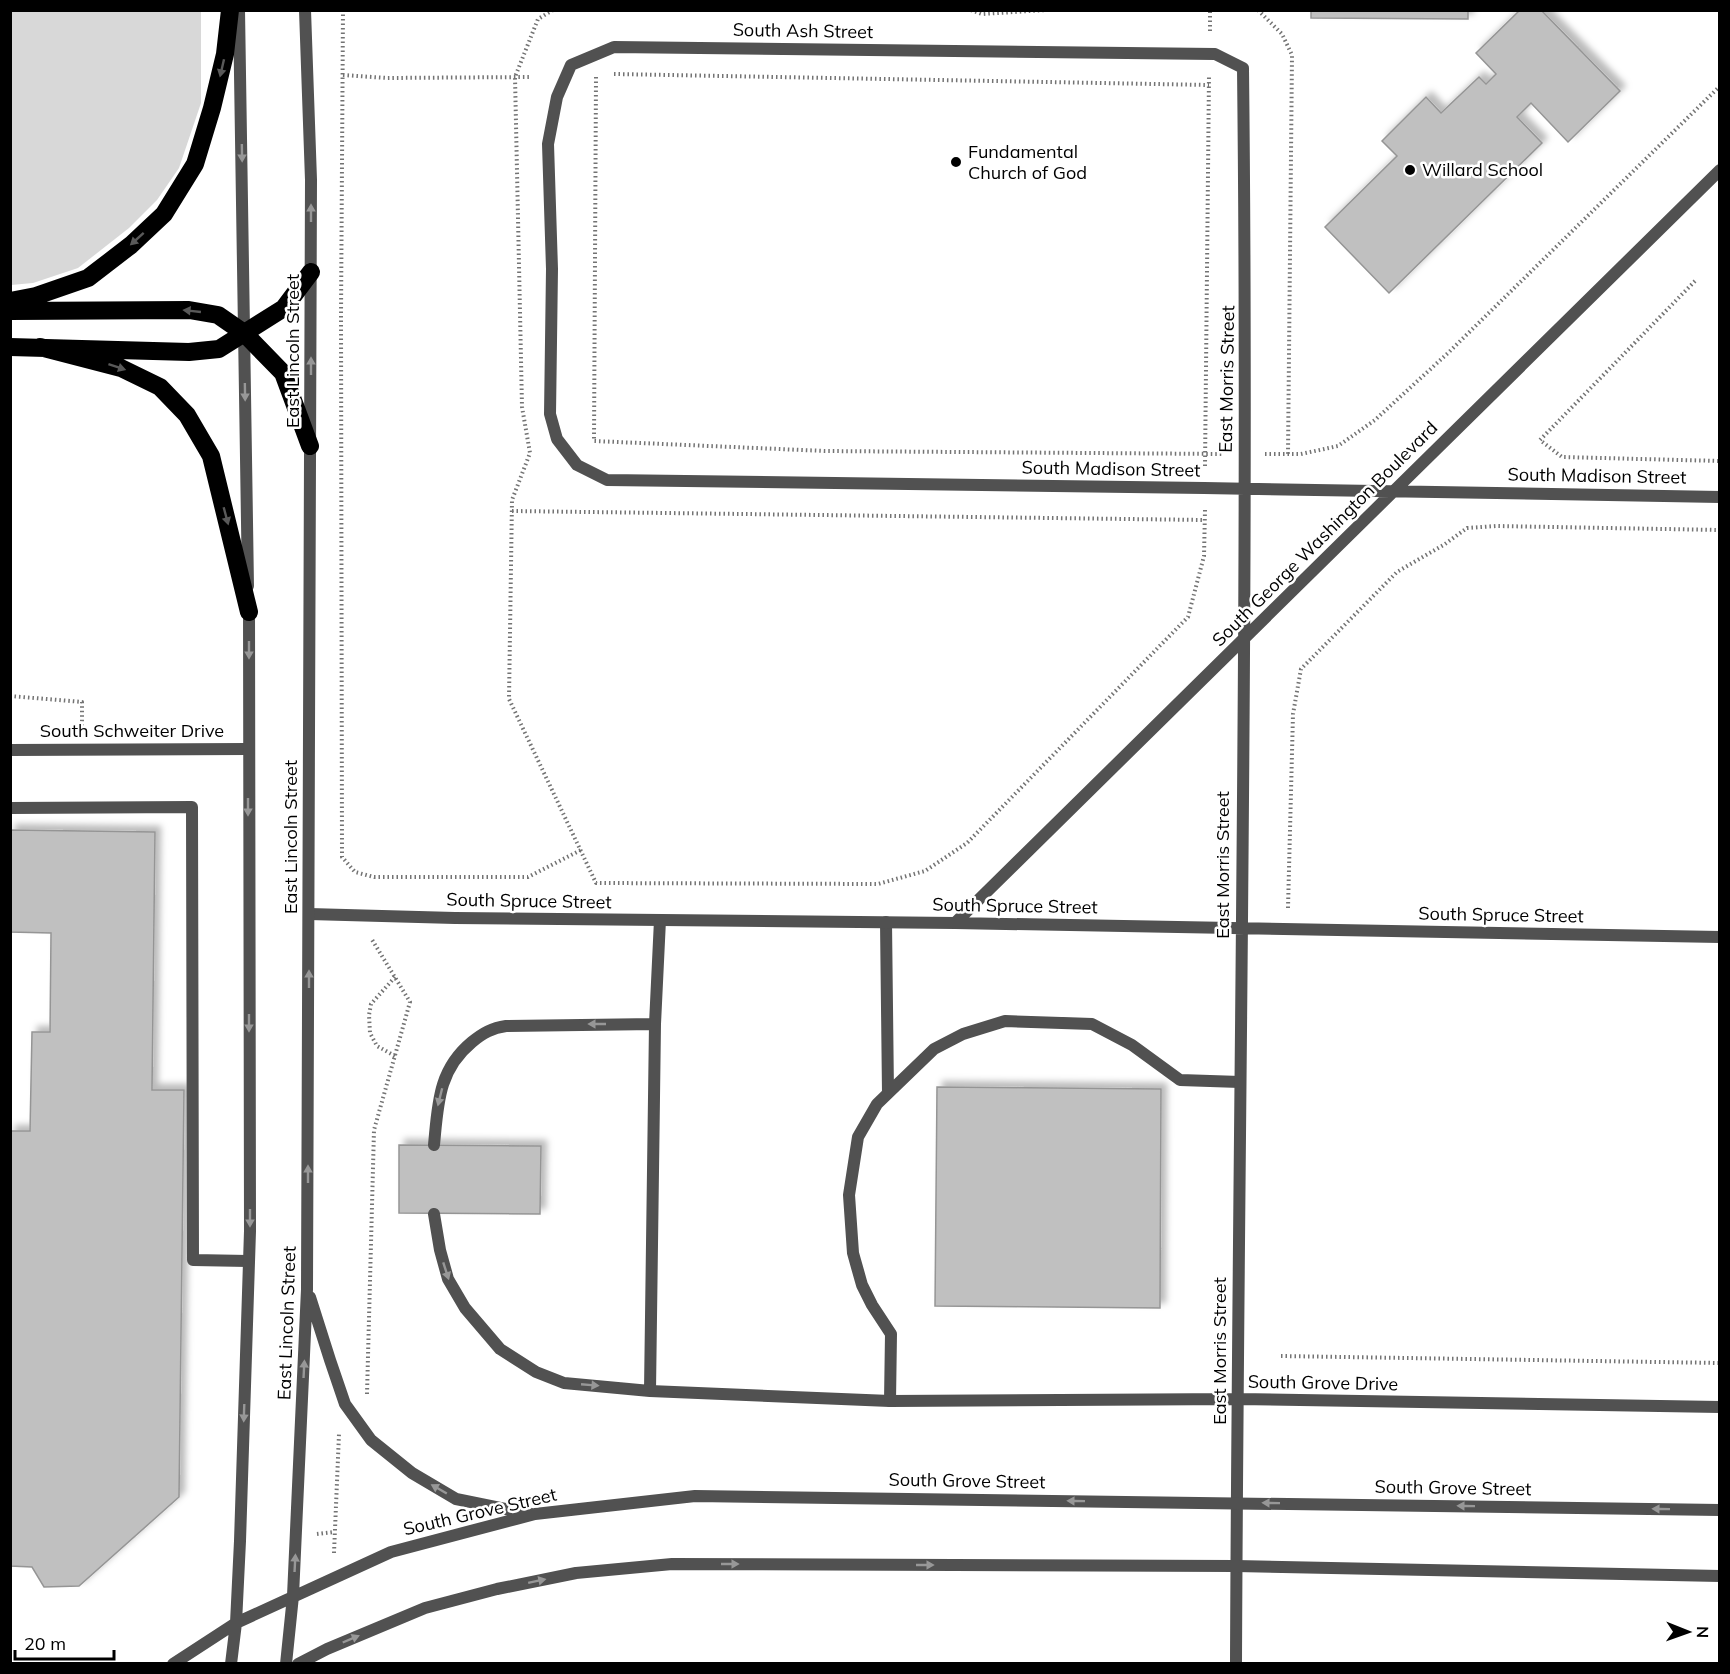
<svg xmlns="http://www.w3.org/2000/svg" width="1730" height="1674" viewBox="0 0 1730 1674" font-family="Mulish,sans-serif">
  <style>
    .green { fill: #d8d8d8 }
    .building { fill: #c0c0c0; stroke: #959595; stroke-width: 1.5; filter: url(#shadow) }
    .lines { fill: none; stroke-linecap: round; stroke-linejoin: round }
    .path { stroke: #737373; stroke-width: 4; stroke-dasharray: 1.5 3; stroke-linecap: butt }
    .service { stroke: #515151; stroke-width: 12 }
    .minor { stroke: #515151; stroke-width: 12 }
    .tertiary { stroke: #515151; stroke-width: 12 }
    .motorway { stroke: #000; stroke-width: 18 }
    .oneway { fill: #595959 }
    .oneway2 { fill: #979797 }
    .poi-dot { fill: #000; stroke: #fff; stroke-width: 2 }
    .labels { text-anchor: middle; stroke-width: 5; stroke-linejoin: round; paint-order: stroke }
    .street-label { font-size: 18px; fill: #000; stroke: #fff }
    .poi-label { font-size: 18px; fill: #000; stroke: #fff; text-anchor: start }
  </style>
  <defs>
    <filter id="shadow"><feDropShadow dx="5.5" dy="-5.5" stdDeviation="3" flood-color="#0004"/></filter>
  </defs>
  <rect width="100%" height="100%" fill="#fff"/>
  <path class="green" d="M11,10L201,11V103L179,168L157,200L129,228L78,268L33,283L11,285Z"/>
  <path class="building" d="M1311,10H1468V19L1311,18Z
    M1520,10H1541L1620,91L1568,142L1531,103L1517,117L1542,143L1389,293L1325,227L1397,156L1382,141L1426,97L1441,113L1479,77L1486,84L1496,74L1476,53Z
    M10,830L155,832L152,1090H184L179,1497L79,1586L44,1587L32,1567L10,1566V1131H30L32,1032H50L51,933L10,932Z
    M937,1087L1161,1089L1160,1308L935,1306Z
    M399,1145L541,1146L540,1214L399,1213Z"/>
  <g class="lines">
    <path class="path" d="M343,10L341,316L342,857L355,872L374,877H528L581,850
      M553,10L538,19L515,77L522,407L530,453L512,500L509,699L596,883L878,884L925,871L967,843L1188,617L1204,556L1205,510
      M971,10L982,14L1046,10
      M1258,10L1282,34L1292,55L1288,454
      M1210,31V10
      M614,74L1209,85
      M343,75L387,78L531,77
      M596,77L594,441L825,451L1222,454
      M1695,281L1540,440L1562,457L1720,461
      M1265,454H1301L1338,446L1375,420L1448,353L1720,86
      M1205,466L1209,75
      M512,511L1204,520
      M10,696L82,702V728
      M1288,908L1293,714L1301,669L1397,572L1445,544L1467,528L1496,526L1720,530
      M395,977L371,1004L369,1015L370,1033L377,1046L395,1056
      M1281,1356L1720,1363
      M367,1394L374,1130L410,1002L371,938
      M317,1534L334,1532
      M334,1553L339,1434"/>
    <path class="service" d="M10,808L192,807L193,1260L248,1261
      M886,922L888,1093
      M434,1145C438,1104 438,1070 472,1042C483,1033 492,1028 506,1026L655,1024
      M434,1214L440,1250L448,1279L465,1308L500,1349L536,1372L564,1383L650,1391L890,1401L891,1334L872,1305L862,1285L853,1253L849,1195L858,1137L877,1104L934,1049L963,1034L1005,1021L1092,1024L1132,1045L1180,1080L1240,1082
      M650,1391L655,1024L660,920"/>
    <path class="minor" d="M10,750L248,749
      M309,914L455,918L955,923L1720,937
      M955,923L1720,170
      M890,1401L1238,1399L1720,1407
      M1236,1664C1238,1132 1249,600 1243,68L1215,54L614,47L571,65L557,97L548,144L552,269L550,414L557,439L577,465L607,480L1204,488C1376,491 1548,494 1720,497"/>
    <path class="tertiary" d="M239,10L248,586
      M310,1297L330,1360L345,1404L371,1440L412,1473L456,1499L531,1514
      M173,1664L236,1623L391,1552L535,1514L695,1496L1720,1510
      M231,1664L236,1623L240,1541L250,1231L249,606
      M286,1664L293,1596L307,1289L311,180L305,10
      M298,1664L327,1649L425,1608L497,1589L576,1573L672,1564L1236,1566L1720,1576"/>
    <path class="motorway" d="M10,301L36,296L88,278L131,245L164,214L195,164L212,108L225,54L230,10
      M10,311L189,310L218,315L244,333L283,373L310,446
      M10,347L189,352L219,349L284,308L311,272
      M40,347L121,368L160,387L187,415L211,456L249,612"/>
  </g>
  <defs><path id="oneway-solid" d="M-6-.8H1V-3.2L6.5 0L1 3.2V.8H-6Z" transform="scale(1.5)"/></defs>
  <g class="oneway">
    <use href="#oneway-solid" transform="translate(222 68) rotate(103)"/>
    <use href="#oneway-solid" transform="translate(137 239) rotate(138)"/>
    <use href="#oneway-solid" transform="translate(192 311) rotate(-174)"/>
    <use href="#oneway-solid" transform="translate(117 367) rotate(18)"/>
    <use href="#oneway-solid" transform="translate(226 516) rotate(75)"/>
  </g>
  <g class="oneway2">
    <use href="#oneway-solid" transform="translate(242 153) rotate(89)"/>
    <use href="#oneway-solid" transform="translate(311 213) rotate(-90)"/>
    <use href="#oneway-solid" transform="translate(311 366) rotate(-90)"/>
    <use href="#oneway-solid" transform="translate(245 392) rotate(89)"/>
    <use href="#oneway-solid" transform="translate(249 650) rotate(90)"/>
    <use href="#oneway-solid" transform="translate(248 807) rotate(90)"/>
    <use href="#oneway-solid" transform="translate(309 979) rotate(-90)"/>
    <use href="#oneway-solid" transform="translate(249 1023) rotate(90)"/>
    <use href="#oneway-solid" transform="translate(597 1024) rotate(-180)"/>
    <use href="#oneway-solid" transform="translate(440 1097) rotate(104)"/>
    <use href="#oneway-solid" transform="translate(308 1174) rotate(-90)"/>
    <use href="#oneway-solid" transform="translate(250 1218) rotate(90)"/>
    <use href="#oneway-solid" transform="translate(446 1271) rotate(72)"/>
    <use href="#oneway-solid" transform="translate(304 1369) rotate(-87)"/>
    <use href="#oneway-solid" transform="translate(590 1385) rotate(5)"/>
    <use href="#oneway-solid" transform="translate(244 1413) rotate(92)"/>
    <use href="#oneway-solid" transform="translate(439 1489) rotate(-150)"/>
    <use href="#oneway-solid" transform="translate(1076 1501) rotate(-179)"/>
    <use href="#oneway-solid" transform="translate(1271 1503) rotate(-179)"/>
    <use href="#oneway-solid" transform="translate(1466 1506) rotate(-179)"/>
    <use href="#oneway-solid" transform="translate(1661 1509) rotate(-179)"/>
    <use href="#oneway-solid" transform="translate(295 1563) rotate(-87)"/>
    <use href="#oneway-solid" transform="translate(730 1564)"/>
    <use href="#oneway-solid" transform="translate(925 1565)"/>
    <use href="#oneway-solid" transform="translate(537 1581) rotate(-12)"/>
    <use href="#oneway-solid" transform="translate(351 1639) rotate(-23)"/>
  </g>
  <g class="poi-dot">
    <circle cx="956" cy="162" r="6"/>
    <circle cx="1410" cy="170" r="6"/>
  </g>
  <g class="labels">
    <g class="street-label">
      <text transform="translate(803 31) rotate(1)" y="6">South Ash Street</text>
      <text transform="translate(293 351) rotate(-90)" y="6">East Lincoln Street</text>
      <text transform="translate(1227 379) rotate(-89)" y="6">East Morris Street</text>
      <text transform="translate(1111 469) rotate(1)" y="6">South Madison Street</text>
      <text transform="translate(1597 476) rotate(1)" y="6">South Madison Street</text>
      <text transform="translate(1325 534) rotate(-45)" y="6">South George Washington Boulevard</text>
      <text x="132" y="737">South Schweiter Drive</text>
      <text transform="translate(291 837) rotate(-90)" y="6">East Lincoln Street</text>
      <text transform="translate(1223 865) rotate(-90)" y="6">East Morris Street</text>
      <text transform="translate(529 901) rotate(1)" y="6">South Spruce Street</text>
      <text transform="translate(1015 906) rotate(1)" y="6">South Spruce Street</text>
      <text transform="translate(1501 915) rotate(1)" y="6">South Spruce Street</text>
      <text transform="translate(287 1323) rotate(-88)" y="6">East Lincoln Street</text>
      <text transform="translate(1220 1351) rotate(-90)" y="6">East Morris Street</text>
      <text transform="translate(1323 1383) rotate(1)" y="6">South Grove Drive</text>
      <text transform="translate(967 1481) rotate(1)" y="6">South Grove Street</text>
      <text transform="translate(1453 1488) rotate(1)" y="6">South Grove Street</text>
      <text transform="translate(480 1512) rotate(-13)" y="6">South Grove Street</text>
    </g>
    <g class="poi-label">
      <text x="968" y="158">Fundamental<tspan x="968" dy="21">Church of God</tspan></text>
      <text x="1422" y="176">Willard School</text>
    </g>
  </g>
  <rect width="1730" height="1674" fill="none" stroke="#000000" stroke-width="24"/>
  <g transform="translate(1688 1632) rotate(91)" stroke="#ffffff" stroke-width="4.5" paint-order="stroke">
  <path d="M0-4.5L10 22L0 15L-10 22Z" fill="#000000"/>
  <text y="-9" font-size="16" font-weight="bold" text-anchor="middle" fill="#000000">N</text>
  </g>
  <path d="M15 1650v9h99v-9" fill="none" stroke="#000000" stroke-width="3"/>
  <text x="24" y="1650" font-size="18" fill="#000000" stroke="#ffffff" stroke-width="4.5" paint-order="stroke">20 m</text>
</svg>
